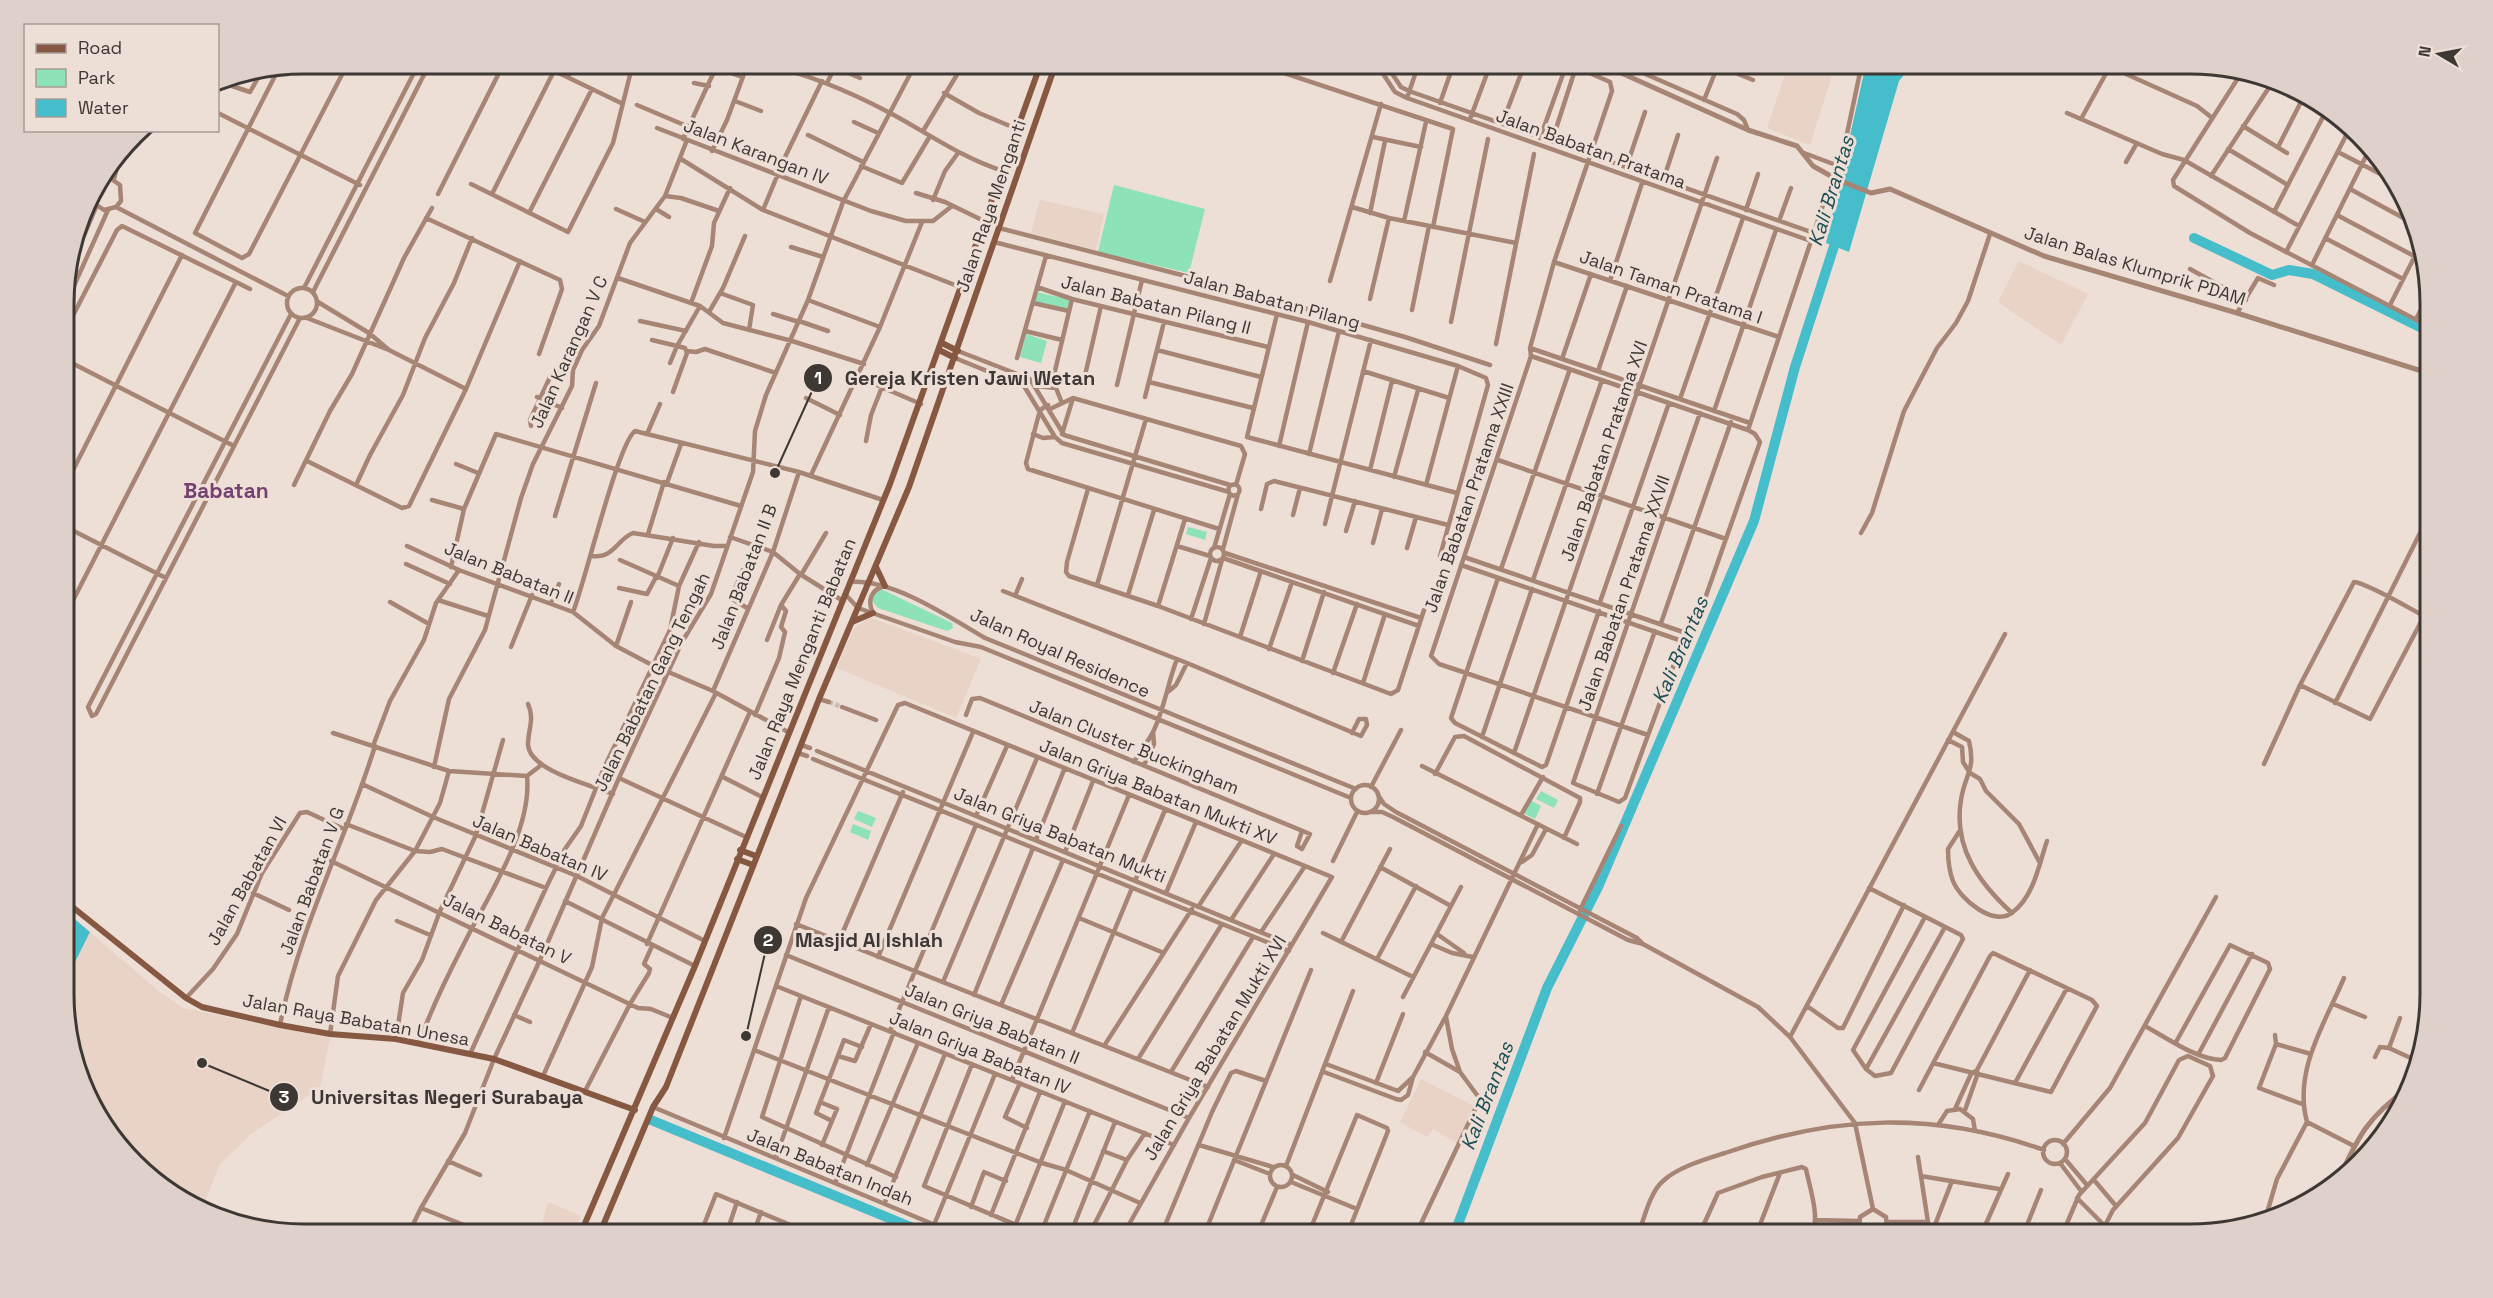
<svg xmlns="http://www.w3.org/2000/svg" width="2493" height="1298" viewBox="0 0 2493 1298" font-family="'Space Grotesk',sans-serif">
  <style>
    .built { fill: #e8d3c6 }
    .green { fill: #8ee2b7 }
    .water { fill: #46bdca }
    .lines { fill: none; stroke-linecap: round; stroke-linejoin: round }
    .river { stroke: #46bdca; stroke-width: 10 }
    .minor-tunnel { stroke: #cabdb6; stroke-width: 4.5; stroke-dasharray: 4.5 2; stroke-linecap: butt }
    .minor { stroke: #a78575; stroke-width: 4.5 }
    .tertiary { stroke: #a78575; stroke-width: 5 }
    .secondary { stroke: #875841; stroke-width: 6 }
    .labels { text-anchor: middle; stroke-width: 6; stroke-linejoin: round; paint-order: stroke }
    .street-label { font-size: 18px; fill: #3e3835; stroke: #edded6 }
    .water-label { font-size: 20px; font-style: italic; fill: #1d4f55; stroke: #edded6 }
    .quarter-label { font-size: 21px; font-weight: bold; fill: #764071; stroke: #edded6 }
    .rim { fill: none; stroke: #3e3835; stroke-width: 3 }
    .leader { fill: none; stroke: #3e3835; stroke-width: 2 }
    .callout-dot { fill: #3e3835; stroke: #edded6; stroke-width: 2 }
    .mark-label { font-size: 18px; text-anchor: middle; font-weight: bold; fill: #fff }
    .callout-label { font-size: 20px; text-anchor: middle; font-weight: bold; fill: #3e3835; stroke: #edded6; stroke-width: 6; stroke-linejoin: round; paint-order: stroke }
  </style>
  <rect width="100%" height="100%" fill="#edded6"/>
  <path class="built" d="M1789,63H1836L1810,145L1767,128Z
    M1040,200L1104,214L1096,250L1031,233Z
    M2019,261L2088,294L2061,345L1998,302Z
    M869,617L981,659L956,718L837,668L853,630Z
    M65,911L161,993L183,1008L330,1038L320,1088L251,1134L220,1164L201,1211L145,1175L104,1128L65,1026Z
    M1421,1079L1476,1107L1457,1143L1433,1129L1427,1137L1400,1122Z
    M548,1202L581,1216L573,1235L542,1224Z"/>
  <path class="green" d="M1114,185L1205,209L1189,273L1098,252Z
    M1037,292L1070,300L1067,310L1035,303Z
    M1026,334L1047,341L1041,363L1020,357Z
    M1188,527L1207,532L1205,540L1186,534Z
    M881,589L952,623L953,628L947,631L878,608L872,601L873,595Z
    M1541,791L1558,800L1554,808L1536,799Z
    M1530,800L1541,806L1535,819L1523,813Z
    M858,811L876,818L872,827L854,819Z
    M853,824L871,831L868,840L850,832Z"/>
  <path class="water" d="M1914,63L1899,81L1849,252L1826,243L1866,64Z
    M65,911L90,932L65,982Z"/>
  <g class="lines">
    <path class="river" d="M2194,238L2272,275L2289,270L2313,274L2428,331
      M2418,326L2428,305
      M651,1120L930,1235
      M1454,1235L1547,988L1598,887L1754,521L1795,367L1838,234"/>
    <path class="minor-tunnel" d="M829,702L842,707"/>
    <path class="minor" d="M538,63L621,103
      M757,63C804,72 849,91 892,114C929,134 962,158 1003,171
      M828,63L835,67L837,63
      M1254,63L1453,129L1433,227
      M1376,63L1395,92L1407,98L1811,241
      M1385,63L1401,87L1409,91L1814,233
      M1567,63L1610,82L1612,91L1554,262L1530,348L1531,356L1431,656L1439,664L1466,673L1648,735
      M1711,63L1753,80
      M1627,66L1737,114L1744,120L1748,130
      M279,68L195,233L242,258L249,254L348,63
      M717,68L743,77
      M2126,74L2197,106L2211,117
      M2240,75L2173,180L2174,186L2250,233L2428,326
      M568,77L575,63
      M227,78L229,85L250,92L262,71
      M2257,79L2349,124
      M694,83L709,86
      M827,83L835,67L860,78
      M944,93L979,113L1017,129
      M1407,98L1419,63
      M1704,100L1719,63
      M735,101L761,111
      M1440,103L1454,63
      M637,105L689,127
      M218,113L360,185
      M2067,113L2162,154L2184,160L2299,226
      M1470,119L1491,63
      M2081,119L2109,68
      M854,122L878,133
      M1502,124L1525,63
      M2243,126L2287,153
      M657,128L871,211L906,221H933L952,206
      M923,131L964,63
      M808,135L863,162
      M1373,137L1421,147
      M1540,138L1567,63
      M683,139L718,63
      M1552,141L1576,67
      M2278,147L2305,94
      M2228,149L2288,185
      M712,151L727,120L748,63
      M2338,152L2394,181
      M1804,153L1836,165L1841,162L1862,63
      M681,159L763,210L960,287
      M2126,162L2137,143
      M861,166L902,183L930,136
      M1626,168L1645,112
      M2211,176L2270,86
      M114,179L121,153
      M1663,181L1678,135
      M471,184L568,232L613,143L633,63
      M2350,189L2409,221
      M916,193L945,202L984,221
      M90,194L92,202L104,210L116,207L121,201L120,185L110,178H102
      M438,194L504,63
      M492,194L554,71
      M665,196L681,198L719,211
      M933,200L945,171L958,153
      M116,207L288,296
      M1352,207L1389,218L1516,243
      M616,209L645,222
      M656,209L669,217
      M763,210L785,157L822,81
      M1746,210L1758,174
      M2274,212L2327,109
      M529,213L592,89
      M1370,213L1385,141
      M2337,215L2414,256
      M426,218L560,280L562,289L539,354
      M1404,221L1426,122
      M1779,221L1791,188
      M999,228L1205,281
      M78,235L85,217L84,210
      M2325,238L2403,279
      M994,242L1308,322L1458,366L1486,378L1488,385L1440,556
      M791,247L823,257
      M2286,252L2351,126
      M1554,262L1779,337
      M2312,265L2370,148
      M2190,269L2246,300
      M66,278L96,207
      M618,278L700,306L723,323L792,341L864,364
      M1330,281L1381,104
      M1610,281L1642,183
      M236,282L250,289
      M1037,287L1072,299L1268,347
      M287 303a15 15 0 1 1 30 0a15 15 0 1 1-30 0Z
      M304,288L419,63
      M313,292L430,63
      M720,293L753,305L749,330
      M1370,299L1389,218
      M808,300L880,327
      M691,303L712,246L714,223L730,188
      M1033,303L1069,311
      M2390,305L2419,248
      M1300,307L1405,337L1490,365
      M64,308L108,210
      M1412,310L1429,226
      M709,312L723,288L745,236
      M2237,313L2258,278L2274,285
      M291,314L88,707L92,716L96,714L300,318
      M773,314L799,322
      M1277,314L1247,437L1457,493
      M307,318L389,350L369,333L318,302
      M2416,319L2428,296
      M640,321L686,331
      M799,321L828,331
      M1451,322L1488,139
      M2424,324L2428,316
      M1025,331L1062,340
      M64,333L117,230L122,226L236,282L64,618
      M652,340L677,346L670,363
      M1496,344L1534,154
      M1530,348L1750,423
      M389,350L466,389
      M1157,350L1261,377
      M687,351L696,352L705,349L776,373
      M958,351L1030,379L1064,435L1230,485
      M1531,356L1748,430L1755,434L1760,442L1695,627L1684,637L1625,798L1619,802L1573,783L1700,413
      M955,358L1024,386L1055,437L1062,443L1229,492
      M1017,358L1046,256
      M64,359L234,446
      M1562,359L1591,274
      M1363,371L1449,398
      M1598,371L1627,286
      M1054,375L1072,299
      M858,377L921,404
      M1149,382L1253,408
      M1083,384L1101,306
      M1117,385L1142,280
      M1036,386L1056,388L1062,403
      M673,392L687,353L685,348L677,346L700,306
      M537,397L562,408
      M1145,397L1164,322
      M806,398L840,415
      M1680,399L1743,218
      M1048,405L1040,410L1026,463L1028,469L1219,529
      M1050,409L1073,398L1241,446L1245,454L1236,485
      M1714,411L1776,230
      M531,426L530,420L551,375L559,374
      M1748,430L1824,202
      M647,434L660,404
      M1033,434L1043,438L1055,437
      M1062,434L1073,398
      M866,441L871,415L882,387
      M1279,446L1308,322
      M1309,454L1339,331
      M1498,460L1726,539
      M307,461L402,508L409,506L466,389L520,261
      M456,464L478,473
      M1370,470L1392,381
      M811,475L880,327L922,222
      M1394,477L1418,390
      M667,483L681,444
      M1228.5 490a5.5 5.5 0 1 1 11 0a5.5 5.5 0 1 1-11 0Z
      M294,485L330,411L352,374L404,258L432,208
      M356,485L370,455L403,395L425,338L454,283L472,238
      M1426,485L1458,366
      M64,488L182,255
      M1088,489L1067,562L1066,572L1069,576L1158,606L1391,694L1398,690L1424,610
      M432,500L464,509
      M1261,509L1267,484L1274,481L1448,525
      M1293,515L1300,488
      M555,516L596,383
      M1325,524L1371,340
      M64,526L166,578
      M1346,531L1355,501
      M1861,533L1872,513L1904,411L1937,348L1956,323L1968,301L1990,234
      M648,534L664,482
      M730,537L773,552L800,574L843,601
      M1373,543L1382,509
      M407,546L459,570L573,612L616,646L652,665L713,691L788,732
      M1177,546L1210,556
      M1210 554a7 7 0 1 1 14 0a7 7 0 1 1-14 0Z
      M1214,548L1230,494
      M1407,548L1416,517
      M1223,549L1238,494
      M1225,553L1421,618
      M592,556C614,559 617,539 633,533L714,546H727
      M1464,557L1686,633
      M1223,558L1419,626
      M620,560L679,586L699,542
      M406,564L450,584
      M1461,565L1682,641
      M451,567L464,509L496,434L741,506
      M1501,569L1570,369
      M743,570L731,598L747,608
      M801,575L826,533
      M657,578L673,538
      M1498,578L1451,718L1455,723L1542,767L1546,765L1599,611
      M1533,580L1602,380
      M851,582C893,579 949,617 985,638L1356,789
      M1097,585L1146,419
      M619,588L647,594L656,577
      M1003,591L1187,663L1361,736L1367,725L1366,719H1359L1352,733
      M845,594L858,608L955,642L981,647L1351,798
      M1128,595L1154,510
      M1015,596L1022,579
      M438,600L488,616
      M390,602L429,624
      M1600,602L1669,403
      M551,603L559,584
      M1158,606L1185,519
      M2429,607L2424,616L2370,719L2300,685L2354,582C2367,583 2409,608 2424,616L2429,618
      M573,612C585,582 618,443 635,431L799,472L883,500
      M873,613C867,601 871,589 885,586
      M1191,619L1211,558
      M1661,623L1731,422
      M1204,624L1222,560
      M1240,637L1261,571
      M767,640L781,605L800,574
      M616,646L631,602
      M511,647L532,595
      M1269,649L1292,582
      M1302,661L1324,592
      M1333,673L1357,604
      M1363,683L1385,614
      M713,691L773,552L799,472
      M1169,691L1176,685L1187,663
      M819,699L829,702
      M2335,703L2429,515
      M528,704C535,719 528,729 528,745C530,771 591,785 613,794
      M842,707L876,720
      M755,715L779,658L785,632L781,627L786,611L781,605
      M966,715L972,699L980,698L1310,834L1302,849L1297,846L1302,831
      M1953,732L1969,741C1976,771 1965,773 1961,800C1953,847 1979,883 2012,913
      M333,733L449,771L527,776L540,766
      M1482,737L1532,589
      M1948,740L1962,747L1963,762L1970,773L1980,779L1986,791L2019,824L2040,863
      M801,745L810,748
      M373,746L390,701L424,640L436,603L459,570
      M817,751L1292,945
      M798,753L807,756
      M1514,753L1717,158
      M813,759L1289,951
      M1134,762C1140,751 1149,741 1154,730C1165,706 1168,682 1177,659
      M2264,764L2300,685
      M1144,765L1154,744L1153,732
      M1422,766L1577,844
      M434,767L449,699L485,630L521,498L533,464L572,386L573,370L582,350L599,326L630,243L665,196L687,140
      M1435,774L1455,737L1464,736L1580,798V802L1564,838
      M723,777L762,797
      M619,778L746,837
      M362,784L433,817L577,876L705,941
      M1351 799a14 14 0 1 1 28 0a14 14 0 1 1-28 0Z
      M1371,787L1401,730
      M1597,794L1655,631
      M1378,795L1384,804L1396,812L1637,938L1643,944L1758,1007L1790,1037L1855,1123L1873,1209
      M1371,812H1382L1393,817L1628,940L1643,944
      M1521,815L1543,777
      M976,816L1007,746
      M346,824L415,851L430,852L442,849L546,888
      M1959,832L1948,849C1948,860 1949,871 1953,881C1960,899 1994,928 2013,912C2034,896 2039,864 2047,841
      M1036,840L1064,770
      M1065,852L1093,781
      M331,861L638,1008L651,1009L673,1018
      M1333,861L1357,812
      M1522,862L1532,855L1546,829
      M1380,867L1451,906
      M1135,881L1165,810
      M1869,888L1961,935L1963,939L1891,1073L1875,1076L1866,1069L1853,1050L1925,917
      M253,893L289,910
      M1166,893L1196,822
      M565,901L695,966
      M1198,907L1242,840
      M1580,910L1621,826
      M1079,918L1164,953
      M1231,920L1274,854
      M397,921L430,935
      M796,924L1208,1087
      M1261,932L1305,866
      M1323,933L1413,977
      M1437,934L1464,953
      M839,941L903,792
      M1341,942L1390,849
      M647,944L750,712
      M1431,944L1452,953L1473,957
      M786,955L1189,1118
      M878,957L973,732
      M1377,959L1416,886
      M943,982L1037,758
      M776,986L1174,1145
      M974,995L1033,848
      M801,996L762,1117L896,1177
      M1403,997L1461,887
      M186,998L213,969L237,934L262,873L300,813L307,812L344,829
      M2333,1004L2365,1017
      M1001,1005L1063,860
      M1807,1006L1838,1028H1843L1904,905
      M514,1015L530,1022
      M2400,1018L2389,1048L2415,1060
      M280,1025C299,928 346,840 375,746
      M2145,1026C2167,1038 2196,1059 2221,1060L2225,1058L2270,969L2268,963L2230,945L2176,1042
      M890,1031L976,825
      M1072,1033L1132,888
      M330,1034L338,976L376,900L415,851L440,803L449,771
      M2275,1035L2276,1044L2259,1088L2302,1104
      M1790,1037L2005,634
      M396,1039L403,993L422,960L440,911L476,835L503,740
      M419,1043C433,1004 452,967 471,930C494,887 532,826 527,776
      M2276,1044L2311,1054
      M1104,1046L1192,909
      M754,1050L1042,1163L1066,1170L1140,1203
      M1425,1052L1460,1072
      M2199,1053L2252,954
      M470,1054L546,888L565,849L581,826L604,768L670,630L679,586
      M838,1056L855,1061L871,1024
      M2375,1057L2380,1047L2389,1048
      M1138,1059L1222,924
      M972,1064L924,1186L1040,1235
      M1866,1069L1945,927
      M1171,1072L1253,937
      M1324,1072L1396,1099L1401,1100L1408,1095L1413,1077L1398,1091L1326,1064
      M543,1076L592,967L602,918L716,693
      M1413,1077L1446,1016L1538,824
      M1012,1080L1129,795
      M1020,1083L1005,1117L1027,1128
      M1376,1083L1403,1014
      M2015,1083L2067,988
      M1919,1090L1990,956L1993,953L2092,1000L2097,1006L2051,1092L1933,1063
      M585,1091L630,1004L649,973L650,969L644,964L652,946
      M820,1102L837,1109L822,1145
      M653,1107L959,1235
      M1955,1109L1971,1074L1977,1070L2030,970
      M1965,1110L1978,1073
      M832,1121L816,1113L844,1040L862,1047
      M2307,1122C2293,1071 2325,1023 2344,978
      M2307,1122L2354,1146
      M1938,1125L1947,1111L1960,1109L1973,1119L1975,1131
      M724,1138L806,898L898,705L905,703L1332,877L1189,1118L1123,1235
      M2043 1152a12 12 0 1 1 24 0a12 12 0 1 1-24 0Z
      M2063,1144L2110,1088L2216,897
      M1199,1145L1273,1167
      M1103,1151L1127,1160
      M776,1157L829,1007
      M1918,1157L1930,1235
      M2065,1159L2087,1185
      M1234,1160L1270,1174
      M448,1161L480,1175
      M2060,1163L2081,1191
      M1270 1176a11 11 0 1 1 22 0a11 11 0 1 1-22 0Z
      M867,1165L918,1043
      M1286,1166L1353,991
      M1293,1175L1328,1192
      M1921,1176L1999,1189
      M2094,1180L2116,1206
      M836,1181L894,1032
      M1291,1182L1357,1209
      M2077,1198L2104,1225
      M885,1202L945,1054
      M971,1207L984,1172L1006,1181
      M421,1208L489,1235
      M991,1215L1040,1092
      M1815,1220L1858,1221
      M1888,1222H1928
      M2264,1223L2277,1179L2307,1122
      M934,1225L995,1074
      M1015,1226L1065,1101
      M1815,1227L1859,1229
      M1418,1230L1480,1099L1460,1072L1452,1049L1446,1017
      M1887,1230L1929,1228
      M408,1235L421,1208L465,1133L494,1059L540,960L619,778L682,642L711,594L753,472L755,431L766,395L808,300L843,202L916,63
      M700,1235L716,1194L793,1226
      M726,1235L737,1202
      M753,1235L761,1212
      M779,1235L784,1222
      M810,1235H813
      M1040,1235L1090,1111
      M1070,1235L1115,1122
      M1089,1235L1127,1160L1145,1133
      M1161,1235L1212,1112L1231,1073L1236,1071L1266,1081
      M1204,1235L1311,970
      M1257,1235L1277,1187
      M1308,1235L1357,1115L1387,1128L1388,1131L1347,1235
      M1638,1235C1644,1219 1650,1192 1663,1181C1678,1167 1706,1159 1725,1153C1834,1115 1934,1111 2044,1150
      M1699,1235L1718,1193L1762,1177L1802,1167L1806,1169C1810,1189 1820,1216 1812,1235
      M1756,1235L1780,1173
      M1862,1235L1859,1229L1860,1217L1873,1209L1886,1217L1887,1230L1884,1235
      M1931,1235L1952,1181
      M1981,1235L2008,1174
      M2023,1235L2041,1190
      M2062,1235L2079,1195L2145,1123L2179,1060L2188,1056L2210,1066L2213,1076L2178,1138L2113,1210L2100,1235"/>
    <path class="tertiary" d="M1599,63L1748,130L1797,146L1813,166L1838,180L1871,193L1890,189L2044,256L2237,313L2428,373
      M2338,1181C2358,1136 2368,1117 2408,1088"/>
    <path class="secondary" d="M942,343L958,351
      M939,350L955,358
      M876,567L885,586
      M852,622L873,613
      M740,850L756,856
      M737,859L753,865
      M65,901L186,998L202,1007L280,1025L330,1034L396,1039L494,1059L635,1110
      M580,1235L695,966L890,484L1041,63
      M599,1235L653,1107L666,1087L819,699L909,487L1056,63"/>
  </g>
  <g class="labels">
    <g class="street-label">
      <text transform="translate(1591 149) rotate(20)" y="6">Jalan Babatan Pratama</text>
      <text transform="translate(756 152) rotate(21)" y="6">Jalan Karangan IV</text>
      <text transform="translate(991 206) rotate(-71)" y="6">Jalan Raya Menganti</text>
      <text transform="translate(2135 266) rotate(17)" y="6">Jalan Balas Klumprik PDAM</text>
      <text transform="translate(1671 287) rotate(19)" y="6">Jalan Taman Pratama I</text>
      <text transform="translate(1272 300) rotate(15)" y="6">Jalan Babatan Pilang</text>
      <text transform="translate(1156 305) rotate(14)" y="6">Jalan Babatan Pilang II</text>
      <text transform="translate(569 352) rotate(-66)" y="6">Jalan Karangan V C</text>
      <text transform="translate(1604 451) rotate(-71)" y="6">Jalan Babatan Pratama XVI</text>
      <text transform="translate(1469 498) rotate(-71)" y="6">Jalan Babatan Pratama XXIII</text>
      <text transform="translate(509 573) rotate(22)" y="6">Jalan Babatan II</text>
      <text transform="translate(744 577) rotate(-69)" y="6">Jalan Babatan II B</text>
      <text transform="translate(1624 593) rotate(-71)" y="6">Jalan Babatan Pratama XXVII</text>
      <text transform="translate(1060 653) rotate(24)" y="6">Jalan Royal Residence</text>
      <text transform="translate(802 659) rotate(-68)" y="6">Jalan Raya Menganti Babatan</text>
      <text transform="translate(652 682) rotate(-64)" y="6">Jalan Babatan Gang Tengah</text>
      <text transform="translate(1134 747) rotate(22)" y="6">Jalan Cluster Buckingham</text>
      <text transform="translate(1158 792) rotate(22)" y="6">Jalan Griya Babatan Mukti XV</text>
      <text transform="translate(1060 835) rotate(22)" y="6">Jalan Griya Babatan Mukti</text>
      <text transform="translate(540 848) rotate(23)" y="6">Jalan Babatan IV</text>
      <text transform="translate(247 881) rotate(-61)" y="6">Jalan Babatan VI</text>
      <text transform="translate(312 881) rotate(-70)" y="6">Jalan Babatan V G</text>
      <text transform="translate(507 929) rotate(26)" y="6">Jalan Babatan V</text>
      <text transform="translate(356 1020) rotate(10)" y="6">Jalan Raya Babatan Unesa</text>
      <text transform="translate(992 1024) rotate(22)" y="6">Jalan Griya Babatan II</text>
      <text transform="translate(1215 1048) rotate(-59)" y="6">Jalan Griya Babatan Mukti XVI</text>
      <text transform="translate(980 1053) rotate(22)" y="6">Jalan Griya Babatan IV</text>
      <text transform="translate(830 1167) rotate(22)" y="6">Jalan Babatan Indah</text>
    </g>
    <g class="water-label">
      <text transform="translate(1831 191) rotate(-73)" y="7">Kali Brantas</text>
      <text transform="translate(1680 650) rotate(-67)" y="7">Kali Brantas</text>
      <text transform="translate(1487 1096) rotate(-69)" y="7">Kali Brantas</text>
    </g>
    <g class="quarter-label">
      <text x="226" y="498">Babatan</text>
    </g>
  </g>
  <path d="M0 0H2493V1298H0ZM304 74H2190A230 230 0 0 1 2420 304V994A230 230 0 0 1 2190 1224H304A230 230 0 0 1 74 994V304A230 230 0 0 1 304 74Z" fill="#dfd1c9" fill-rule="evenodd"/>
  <path class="rim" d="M304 74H2190A230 230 0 0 1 2420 304V994A230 230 0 0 1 2190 1224H304A230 230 0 0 1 74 994V304A230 230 0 0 1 304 74Z"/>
  <path class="leader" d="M775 473L818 378M746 1036L768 940M202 1063L284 1097"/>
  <g class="callout-dot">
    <circle cx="775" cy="473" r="6"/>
    <circle cx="746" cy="1036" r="6"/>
    <circle cx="202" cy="1063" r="6"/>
    <circle cx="818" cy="378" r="15"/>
    <circle cx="768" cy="940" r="15"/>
    <circle cx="284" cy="1097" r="15"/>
  </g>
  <g class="mark-label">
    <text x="818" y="384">1</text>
    <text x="768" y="946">2</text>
    <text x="284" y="1103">3</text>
  </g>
  <g class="callout-label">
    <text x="970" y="385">Gereja Kristen Jawi Wetan</text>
    <text x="869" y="947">Masjid Al Ishlah</text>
    <text x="447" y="1104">Universitas Negeri Surabaya</text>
  </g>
  <rect x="24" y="24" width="195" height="108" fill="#edded6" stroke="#a79c96" stroke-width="1.5"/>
  <rect x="36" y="44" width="30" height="9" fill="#875841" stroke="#a79c96" stroke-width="1.5"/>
  <text x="78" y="54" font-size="18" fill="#3e3835">Road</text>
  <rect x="36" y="69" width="30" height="18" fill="#8ee2b7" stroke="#a79c96" stroke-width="1.5"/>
  <text x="78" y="84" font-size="18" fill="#3e3835">Park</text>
  <rect x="36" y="99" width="30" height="18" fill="#46bdca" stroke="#a79c96" stroke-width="1.5"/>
  <text x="78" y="114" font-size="18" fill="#3e3835">Water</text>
  <g transform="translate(2439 54) rotate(280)" stroke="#edded6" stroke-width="4.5" paint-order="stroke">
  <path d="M0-4.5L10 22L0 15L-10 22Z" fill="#3e3835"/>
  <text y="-9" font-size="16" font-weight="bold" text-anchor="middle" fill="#3e3835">N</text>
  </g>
</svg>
